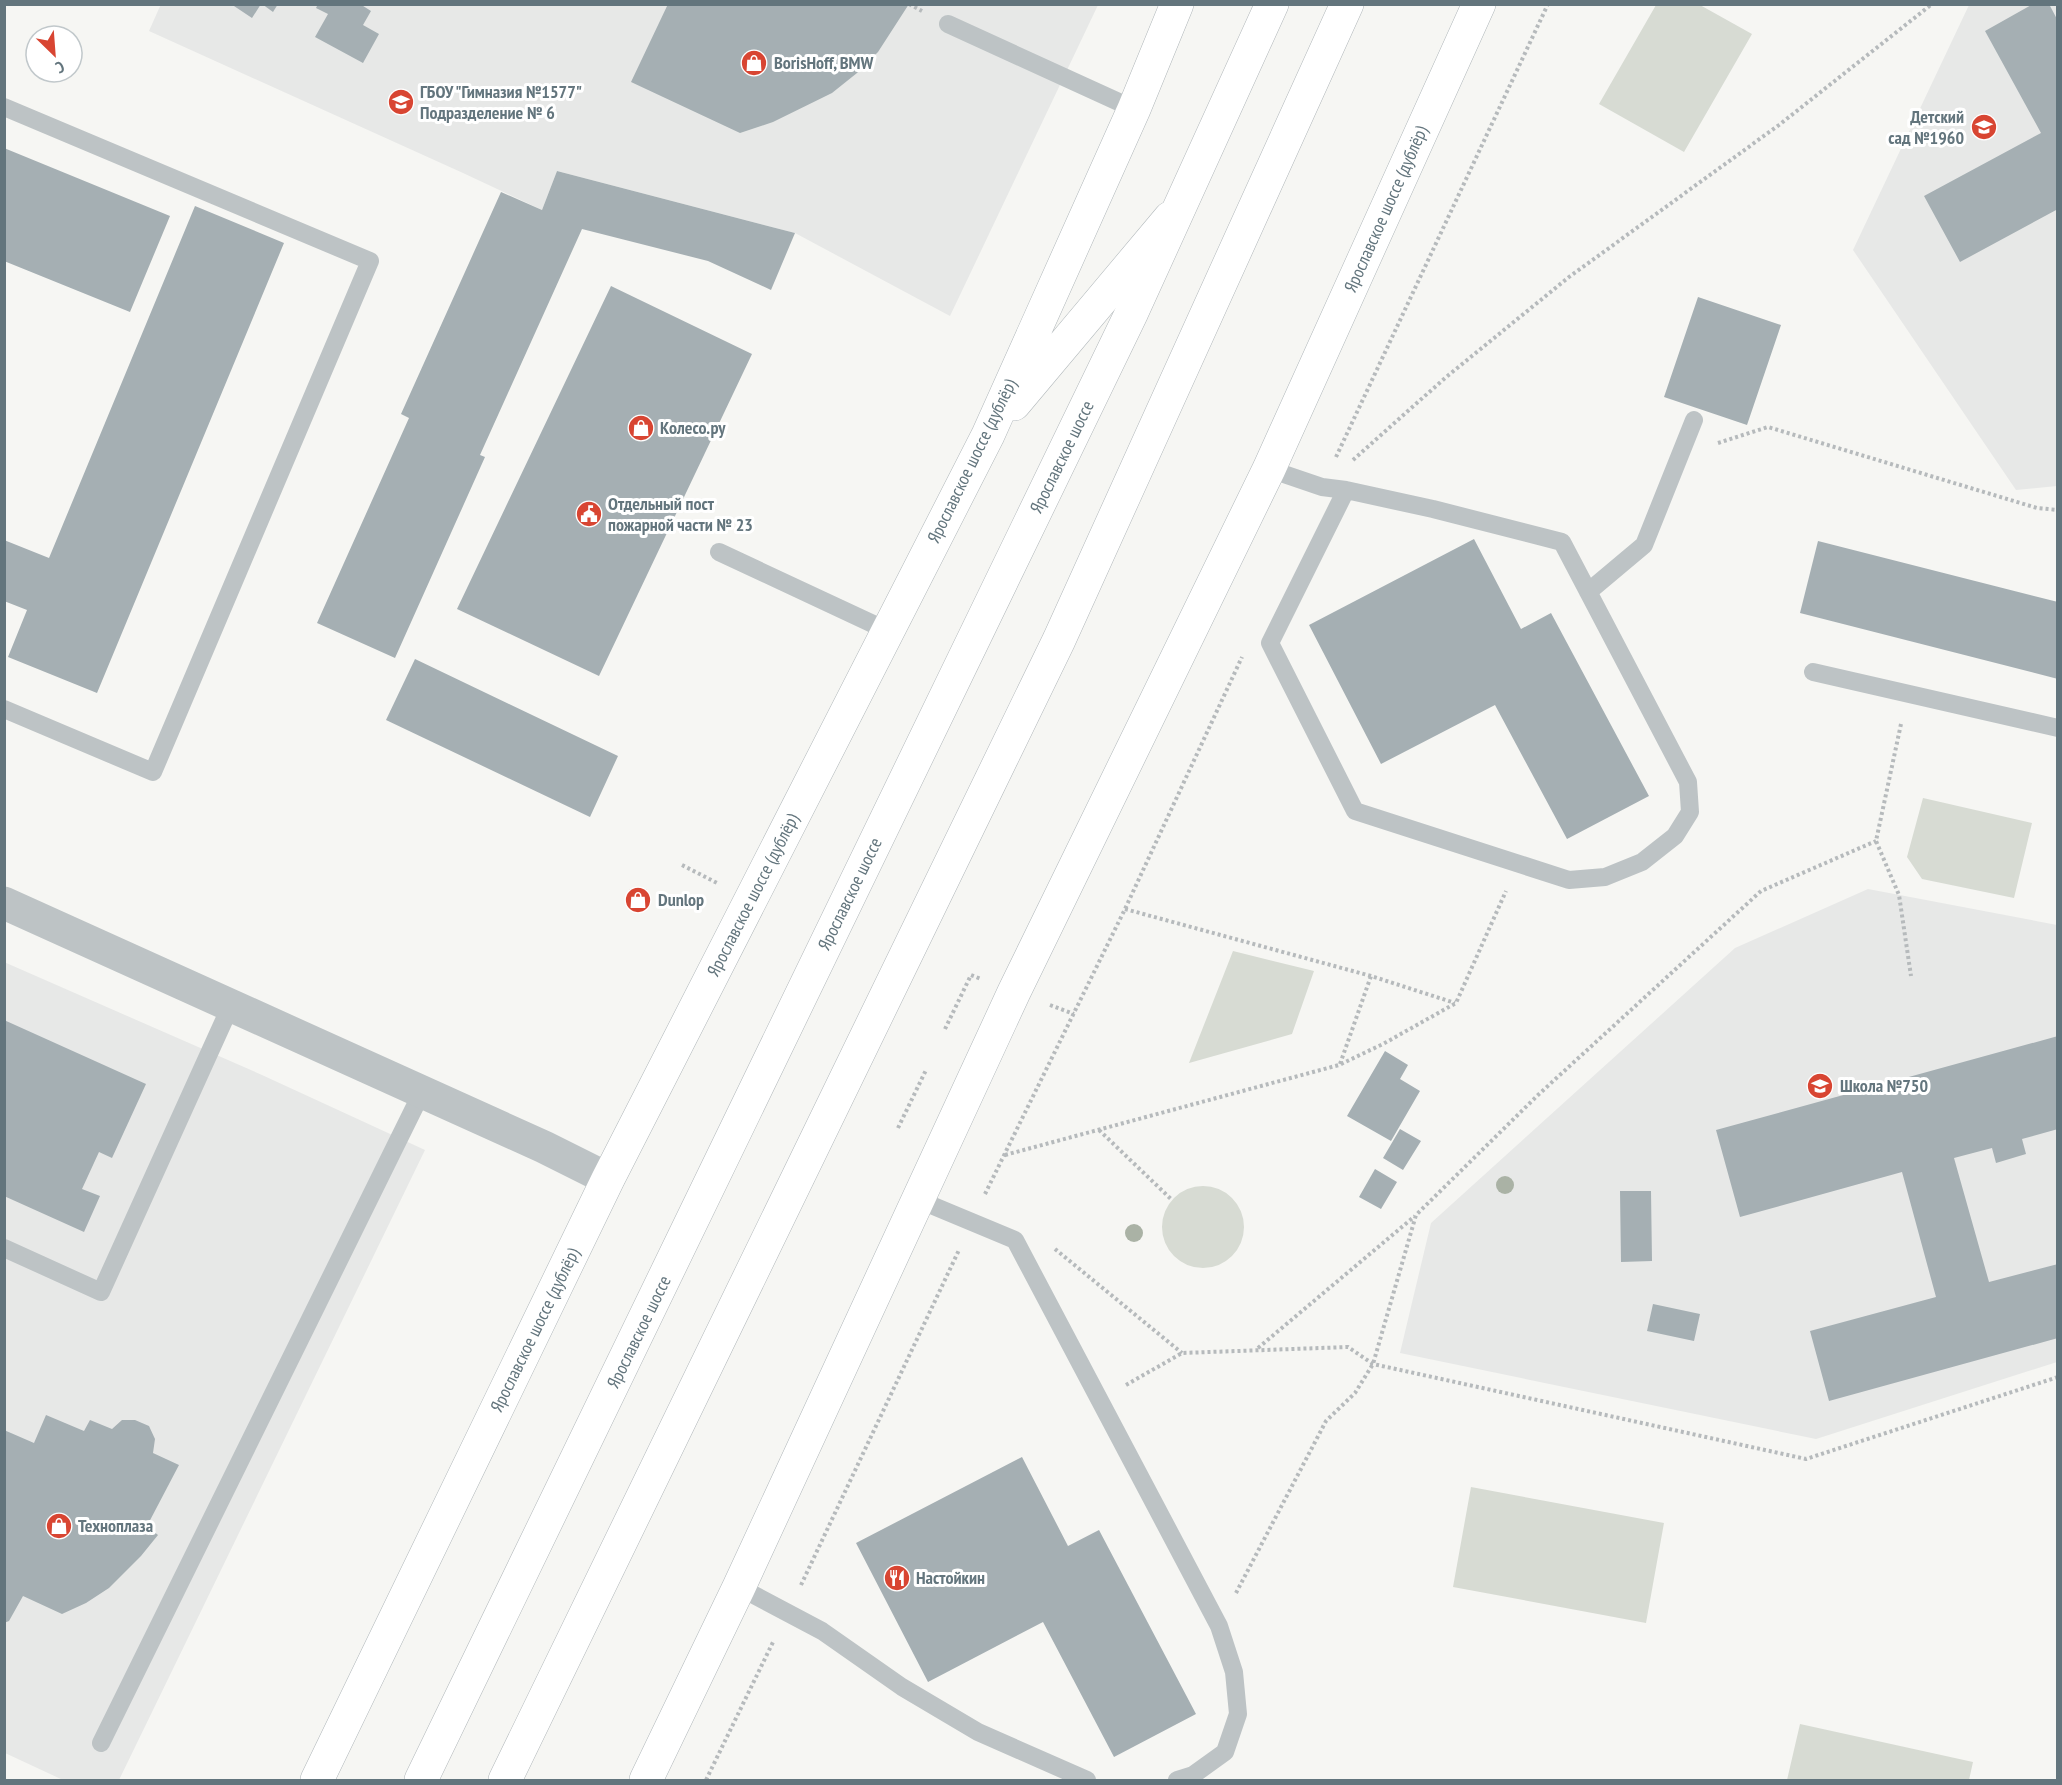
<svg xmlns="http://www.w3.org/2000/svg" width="2062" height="1785" viewBox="0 0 2062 1785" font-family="'PT Sans Narrow',sans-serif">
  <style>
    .built { fill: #e7e8e7 }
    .green { fill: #d7dbd3 }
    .building { fill: #a5afb3 }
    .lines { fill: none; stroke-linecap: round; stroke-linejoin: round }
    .secondary-casing { stroke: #b0b7ba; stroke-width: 34 }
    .primary-casing { stroke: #b1b7ba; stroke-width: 34 }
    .path { stroke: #b6babc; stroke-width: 4; stroke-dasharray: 3 3; stroke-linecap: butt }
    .lane { stroke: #bdc3c5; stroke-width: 18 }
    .street { stroke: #bdc3c5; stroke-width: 33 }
    .secondary { stroke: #fff; stroke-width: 33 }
    .primary { stroke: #fff; stroke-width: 33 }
    .tree { fill: #aab2a5 }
    .labels { text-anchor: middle; stroke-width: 6; stroke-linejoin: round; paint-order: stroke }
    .poi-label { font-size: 18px; font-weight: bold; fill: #63757d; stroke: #fff; text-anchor: start }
    .street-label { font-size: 18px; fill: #63757d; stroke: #fff }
  </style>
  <rect width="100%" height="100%" fill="#f6f6f3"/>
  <path class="built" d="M161,4L1098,5L950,316L795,233L557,171L542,210L463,173L149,31Z
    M1969,5H2057V486L2016,490L1853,250Z
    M1868,889L2057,925V1362L1816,1439L1400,1353L1431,1223L1735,948Z
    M4,962L262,1075L425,1150L119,1780H63L5,1753Z"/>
  <path class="green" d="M1656,5H1700L1752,34L1684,152L1599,104Z
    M1923,798L2032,823L2014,898L1922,879L1907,857Z
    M1233,951L1314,971L1292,1034L1189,1063Z
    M1162 1227a41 41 0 1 1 82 0a41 41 0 1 1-82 0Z
    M1471,1487L1664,1523L1646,1623L1453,1587Z
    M1800,1724L1973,1762L1969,1780H1787Z"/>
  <path class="building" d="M231,4H261L252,18Z
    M262,4H278L273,12Z
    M318,4H360L371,11L363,25L379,34L363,63L315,37L328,14L316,8Z
    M668,4H909L878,52L857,73L832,93L773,122L740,133L631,82Z
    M2033,4H2049L2058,21V209L1960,262L1924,196L2041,133L1985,31Z
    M4,148L170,216L130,312L4,261Z
    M557,171L795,233L771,290L708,261L582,229L480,455L485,457L395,658L317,623L409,418L401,414L501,192L542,210Z
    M195,206L284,243L97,693L8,657L27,610L4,601V540L49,558Z
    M611,286L752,354L599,676L457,609Z
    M1698,297L1781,325L1747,425L1664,397Z
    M1474,539L1521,629L1551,613L1649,796L1567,839L1495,705L1381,764L1309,625Z
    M1818,541L2058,602V679L1800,613Z
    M415,659L618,756L590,817L386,720Z
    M4,1020L146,1084L112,1158L99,1152L82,1189L100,1196L84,1232L4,1196Z
    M2058,1036V1129L2022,1139L2026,1154L1996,1163L1992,1148L1954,1158L1989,1282L2058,1264V1338L1829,1401L1810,1331L1936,1297L1902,1172L1740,1217L1716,1130Z
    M1385,1051L1408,1065L1400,1079L1420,1091L1391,1141L1347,1116Z
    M1400,1129L1421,1141L1403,1170L1383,1158Z
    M1375,1169L1397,1182L1381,1209L1359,1197Z
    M1620,1191H1651L1652,1261L1621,1262Z
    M1653,1304L1700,1314L1694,1341L1647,1331Z
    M46,1415L84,1431L90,1420L112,1429L122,1420H135L149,1426L155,1439L153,1453L179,1465L147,1526L158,1535L141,1556L109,1588L86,1603L62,1614L23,1596L9,1621L4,1623V1430L34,1443Z
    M1022,1457L1068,1546L1099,1530L1196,1714L1114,1757L1043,1622L928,1682L856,1543Z"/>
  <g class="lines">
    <g class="secondary-casing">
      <path id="secondary" d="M1014,404L1170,218
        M317,1780L608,1179L988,435L1134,109L1177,4
        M646,1780L739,1587L1014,992L1269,469L1479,4"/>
    </g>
    <g class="primary-casing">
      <path id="primary" d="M421,1780L1132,312L1272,4
        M505,1780L1059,640L1347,4"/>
    </g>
    <path class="path" d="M909,4L922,11
      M1718,443L1768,427L2037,508L2058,510
      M1336,457L1548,4
      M1353,460L1445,378L1569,277L1779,125L1932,4
      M1901,724L1876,841L1899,895L1911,976
      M682,865L719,884
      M1125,909L1371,976L1455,1003
      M1050,1005L1074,1014
      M945,1029L971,975L981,979
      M1340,1064L1371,976
      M898,1128L926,1070
      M1099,1130L1172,1200
      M1005,1155L1339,1065L1383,1044L1456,1003L1506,891
      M985,1194L1125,909L1242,657
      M1055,1249L1182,1353
      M1258,1348L1415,1216
      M1126,1385L1182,1353L1348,1347L1373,1364L1806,1459L2058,1377
      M801,1585L959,1250
      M1236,1593L1326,1421L1355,1393L1373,1364L1416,1215L1538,1095L1761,891L1876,841
      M706,1780L774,1640"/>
    <path class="lane" d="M948,24L1134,109
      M4,107L370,261L153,772L4,709
      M1269,469L1322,487L1346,490L1433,509L1562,542L1688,782L1690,812L1675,836L1642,862L1605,877L1569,880L1355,811L1270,643L1346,490
      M719,552L888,631
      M1588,592L1644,545L1694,420
      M1813,672L2058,728
      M919,1200L1015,1240L1219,1626L1234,1672L1238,1714L1225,1752L1193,1775L1177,1780
      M4,1248L101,1292L231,1005
      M739,1587L822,1631L902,1687L978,1732L1087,1780
      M101,1743L422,1092"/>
    <path class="street" d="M4,903L544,1147L608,1179"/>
    <use href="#secondary" class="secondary"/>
    <use href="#primary" class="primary"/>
  </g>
  <g class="tree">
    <circle cx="1505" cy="1185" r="9"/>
    <circle cx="1134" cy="1233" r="9"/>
  </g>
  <defs>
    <g id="shop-disc" transform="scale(1.35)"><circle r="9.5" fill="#d84532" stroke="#fff"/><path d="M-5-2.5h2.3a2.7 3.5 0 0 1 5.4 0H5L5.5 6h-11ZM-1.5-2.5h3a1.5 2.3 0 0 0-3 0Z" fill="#fff"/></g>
    <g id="school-disc" transform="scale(1.35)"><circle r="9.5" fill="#d84532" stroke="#fff"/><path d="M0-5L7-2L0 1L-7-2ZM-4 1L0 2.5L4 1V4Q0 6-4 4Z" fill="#fff"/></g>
    <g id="civic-disc" transform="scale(1.35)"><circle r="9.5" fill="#d84532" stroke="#fff"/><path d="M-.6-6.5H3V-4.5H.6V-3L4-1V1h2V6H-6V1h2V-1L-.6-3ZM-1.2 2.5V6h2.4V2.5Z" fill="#fff"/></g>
    <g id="restaurant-disc" transform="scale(1.35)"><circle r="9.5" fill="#d84532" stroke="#fff"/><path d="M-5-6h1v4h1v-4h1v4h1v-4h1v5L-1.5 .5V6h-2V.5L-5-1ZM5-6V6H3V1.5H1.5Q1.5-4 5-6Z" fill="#fff"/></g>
  </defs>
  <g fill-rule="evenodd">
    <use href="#shop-disc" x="754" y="63"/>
    <use href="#school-disc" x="401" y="102"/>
    <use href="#school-disc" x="1984" y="127"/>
    <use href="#shop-disc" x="641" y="428"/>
    <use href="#civic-disc" x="589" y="514"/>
    <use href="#shop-disc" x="638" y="900"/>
    <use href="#school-disc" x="1820" y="1086"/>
    <use href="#shop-disc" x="59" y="1526"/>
    <use href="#restaurant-disc" x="897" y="1578"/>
  </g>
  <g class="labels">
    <g class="poi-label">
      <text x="774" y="69">BorisHoff, BMW</text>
      <text x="420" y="98">ГБОУ "Гимназия №1577"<tspan x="420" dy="21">Подразделение № 6</tspan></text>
      <text x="1964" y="123" text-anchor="end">Детский<tspan x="1964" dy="21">сад №1960</tspan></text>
      <text x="660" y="434">Колесо.ру</text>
      <text x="608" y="510">Отдельный пост<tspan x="608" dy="21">пожарной части № 23</tspan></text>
      <text x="658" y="906">Dunlop</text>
      <text x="1840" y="1092">Школа №750</text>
      <text x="78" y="1532">Техноплаза</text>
      <text x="916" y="1584">Настойкин</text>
    </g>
    <g class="street-label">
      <text transform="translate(1386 209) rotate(-66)" y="6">Ярославское шоссе (дублёр)</text>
      <text transform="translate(1062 457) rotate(-64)" y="6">Ярославское шоссе</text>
      <text transform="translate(972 461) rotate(-64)" y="6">Ярославское шоссе (дублёр)</text>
      <text transform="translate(850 894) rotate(-64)" y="6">Ярославское шоссе</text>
      <text transform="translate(753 895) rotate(-63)" y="6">Ярославское шоссе (дублёр)</text>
      <text transform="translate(535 1330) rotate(-64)" y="6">Ярославское шоссе (дублёр)</text>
      <text transform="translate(639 1332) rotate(-64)" y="6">Ярославское шоссе</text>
    </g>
  </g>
  <rect width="2062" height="1785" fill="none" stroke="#63757d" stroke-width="12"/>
  <g transform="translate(54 54) rotate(155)"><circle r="28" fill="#ffffff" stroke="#c1c8cb" stroke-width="1.5"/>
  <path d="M0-4.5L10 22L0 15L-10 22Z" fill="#d84532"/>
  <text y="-9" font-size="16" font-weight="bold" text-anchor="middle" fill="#63757d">С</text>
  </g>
</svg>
